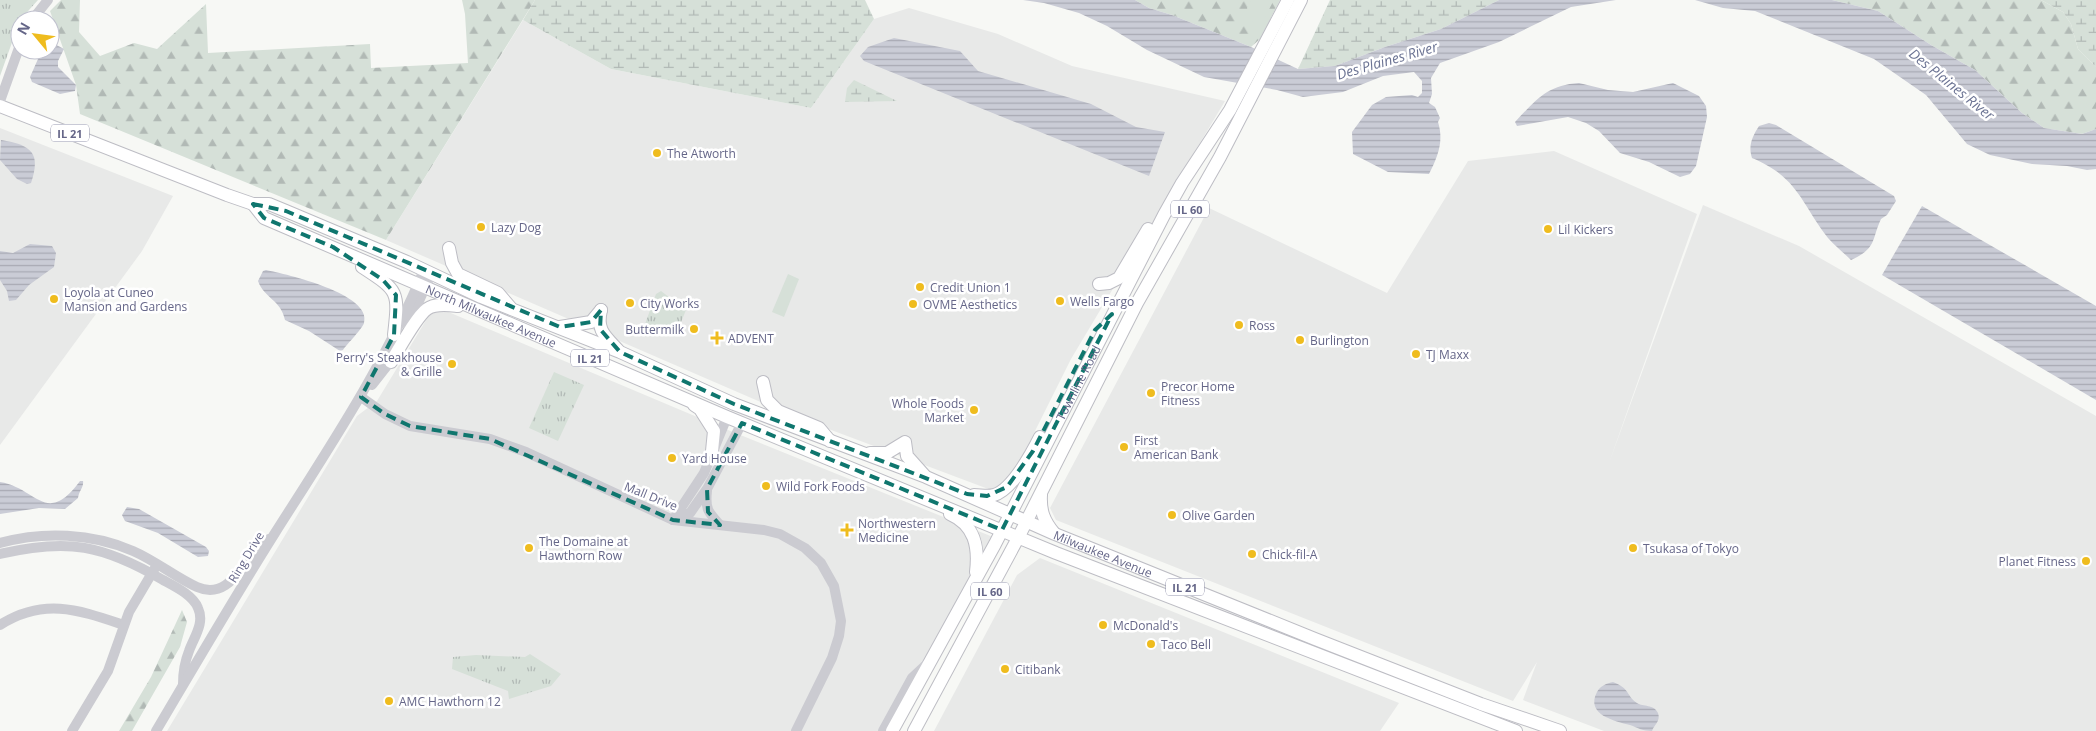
<svg xmlns="http://www.w3.org/2000/svg" width="2096" height="731" font-family="'Open Sans',sans-serif">
<style>
.built{fill:#e8e9e8}
.grass{fill:url(#grass-tufts)}
.forest{fill:url(#forest-firs)}
.wetland{fill:url(#wetland-marsh)}
.park{fill:#d6e0d8}
.water{fill:url(#water-rules)}
.lines{fill:none;stroke-linecap:round;stroke-linejoin:round}
.major-casing{stroke:#bdbdc4;stroke-width:14}
.minor{stroke:#cbcbd1;stroke-width:10}
.major{stroke:#fff;stroke-width:12}
.marked{fill:none;stroke:#0f766e;stroke-width:4;stroke-dasharray:10 6;stroke-linejoin:round}
.poi-dot{fill:#efbc1e;stroke:#fff;stroke-width:2}
.labels{text-anchor:middle;dominant-baseline:central;stroke-width:5;stroke-linejoin:round;paint-order:stroke}
.shield{fill:#fff;stroke:#9394ac;stroke-width:1}
.shield-label{font-size:11px;font-weight:bold;fill:#656688}
.poi-label{font-size:12px;fill:#656688;stroke:#fff;text-anchor:start}
.street-label{font-size:12px;fill:#656688;stroke:#fff}
.water-label{font-size:14px;font-style:italic;fill:#6b7393;stroke:#fff}
</style>
<defs>
<pattern id="grass-tufts" width="24" height="20" patternUnits="userSpaceOnUse" patternTransform="scale(1.25)"><rect width="24" height="20" fill="#d6e0d8"/><path d="M3 7l-1-3M5 7V3M7 7l1-3M15 17l-1-3M17 17v-4M19 17l1-3" fill="none" stroke="#b1b9b5"/></pattern>
<pattern id="forest-firs" width="22" height="20" patternUnits="userSpaceOnUse" patternTransform="scale(1.25)"><rect width="22" height="20" fill="#d6e0d8"/><path d="M5 1l3.5 6h-7zM16 11l3.5 6h-7z" fill="#b1b9b5"/></pattern>
<pattern id="wetland-marsh" width="20" height="14" patternUnits="userSpaceOnUse" patternTransform="scale(1.25)"><rect width="20" height="14" fill="#d6e0d8"/><path d="M1 5h8M5 5V1M11 12h8M15 12V8" fill="none" stroke="#b1b9b5"/></pattern>
<pattern id="water-rules" width="6" height="5" patternUnits="userSpaceOnUse" patternTransform="scale(1.25)"><rect width="6" height="5" fill="#caccd6"/><path d="M0 2.5h6" fill="none" stroke="#a8a9b3"/></pattern>
</defs>
<rect width="100%" height="100%" fill="#f7f8f5"/>
<g class="built">
<polygon points="909,8 998,34 1072,66 1225,101 1071,359 1008,485 991,490 786,413 386,240 523,20 611,69 811,108 874,19"/>
<polygon points="0,128 173,196 142,251 0,445"/>
<polygon points="1554,151 1697,214 1609,463 1703,205 1799,246 2096,416 2096,731 1604,731 1523,700 1537,662 1513,701 1056,520 1050,508 1209,208 1387,293 1468,161"/>
<polygon points="446,311 728,430 993,537 887,731 167,731 357,416 377,401 428,317 434,312"/>
<polygon points="1040,558 1399,703 1380,731 934,731 1017,575"/>
</g>
<g class="grass">
<polygon points="0,0 38,0 20,20 0,76"/>
<polygon points="661,291 686,310 675,337 645,324 656,294"/>
<polygon points="554,372 584,385 558,441 529,428"/>
<polygon points="530,654 561,674 551,686 509,699 508,691 452,669 453,657 476,655 525,657"/>
</g>
<g class="forest">
<polygon points="61,0 80,0 79,32 100,56 134,43 157,49 206,4 208,53 370,44 371,68 468,63 465,14 462,0 535,0 386,240 80,114 76,85 50,11"/>
<polygon points="1135,0 1280,0 1260,39 1251,47 1172,15 1149,8"/>
<polygon points="1832,0 2041,0 2063,12 2071,24 2078,49 2096,67 2096,129 2082,134 2044,128 2022,113 1975,70 1931,45 1878,11"/>
<polygon points="182,610 187,622 180,647 132,731 119,731 151,677"/>
</g>
<g class="wetland">
<polygon points="535,0 865,0 874,19 811,108 611,69 523,20"/>
<polygon points="1330,0 1499,0 1441,29 1385,47 1335,66 1298,69"/>
<polygon points="2041,0 2096,0 2096,67 2078,49 2071,24 2063,12"/>
<polygon points="854,80 897,101 845,102 847,88"/>
</g>
<g class="park">
<polygon points="1252,0 1274,0 1257,32 1247,8"/>
<polygon points="788,274 799,279 784,317 772,312"/>
</g>
<g class="water">
<path d="M1023,0H1135L1149,8L1172,15L1251,47L1298,69L1335,66L1385,47L1441,29L1499,0H1616L1571,7L1499,42L1440,63L1431,78L1432,94L1429,103L1435,107L1440,118L1438,122C1444,141 1438,156 1429,174L1388,172L1353,154L1352,132L1372,105L1386,97L1412,95L1418,97L1422,93V81L1414,72L1383,76L1343,92L1303,97L1277,90L1204,77L1147,50L1107,26L1079,13L1044,3Z"/>
<polygon points="1695,0 1832,0 1878,11 1931,45 1975,70 2022,113 2044,128 2082,134 2096,129 2096,169 2087,170 2067,166 2032,164 1990,155 1967,144 1926,95 1874,59 1755,11 1723,8"/>
<polygon points="894,38 960,51 978,71 1091,104 1136,127 1165,132 1149,176 864,61 860,56 868,47"/>
<polygon points="51,42 64,49 58,61 58,67 76,85 75,91 60,94 32,82 30,77 42,50 50,50"/>
<path d="M1579,83L1608,90L1633,92L1673,83L1699,96L1706,106L1707,117L1696,166L1690,174L1680,177L1649,162L1620,153L1599,131L1586,123L1568,117L1517,126L1515,122C1536,100 1547,85 1579,83Z"/>
<path d="M1769,123L1776,125L1894,196L1896,201L1887,215L1881,219C1871,241 1877,248 1851,260C1844,253 1835,246 1828,238C1801,203 1798,177 1752,158C1748,146 1752,137 1759,126Z"/>
<path d="M1,140C32,145 41,153 31,183L27,184L17,179L0,160Z"/>
<polygon points="1922,206 2096,306 2096,400 1882,275"/>
<polygon points="30,244 52,246 56,253 54,267 29,285 16,300 9,301 7,291 0,280 0,251 13,253"/>
<path d="M266,270C286,274 373,294 364,323C363,328 347,344 343,350L340,351L309,331L285,320C281,300 264,298 258,281L263,271Z"/>
<path d="M80,481H83C84,487 79,491 78,498L65,509L39,508L0,514V482C37,488 46,527 80,481Z"/>
<polygon points="127,507 139,509 206,547 209,551 208,556 198,557 158,533 125,521 122,515"/>
<path d="M1613,682C1630,688 1627,697 1637,703C1643,707 1654,704 1658,713C1661,721 1654,725 1652,731C1643,731 1638,728 1630,725C1615,721 1585,715 1597,692C1600,686 1607,683 1613,682Z"/>
</g>
<g class="lines">
<g class="major-casing">
<g id="major">
<path id="s1" d="M0,106L227,195L253,204H269L286,211L407,262L481,297L620,352L734,404L926,477L1055,534L1315,639L1481,704L1560,731"/>
<path id="s2" d="M253,204L264,218L727,417L1056,553L1516,731"/>
<polyline points="449,248 452,263 458,274 498,293 510,307"/>
<path d="M362,267C399,291 399,291 394,335"/>
<polyline points="1099,284 1109,283 1119,278 1148,229"/>
<path d="M601,310C596,330 605,336 618,350"/>
<polyline points="560,327 591,322 601,310"/>
<path d="M391,362C399,349 416,317 427,309C435,303 448,305 458,306"/>
<polyline points="763,382 767,400 778,411 819,428 830,441"/>
<polyline points="694,405 700,409 714,431 712,451"/>
<polyline points="870,453 887,453 905,442 907,456 924,475"/>
<path d="M974,495C980,495 988,497 994,495C1012,490 1032,453 1040,437"/>
<path d="M1041,495C1040,511 1044,521 1054,533"/>
<path d="M950,514C975,525 979,547 976,572"/>
<path id="s3" d="M892,731L995,544L1164,215L1182,183L1230,110L1288,0"/>
<polyline points="914,731 1018,538 1137,303 1220,157 1301,0"/>
</g>
</g>
<g class="minor">
<polyline points="32,20 48,0"/>
<polyline points="0,101 20,45"/>
<polyline points="408,326 431,274"/>
<polyline points="372,385 394,357"/>
<polyline points="361,397 385,414 410,426 490,439 526,452 673,520 764,530 780,534 805,548 821,563 834,586 841,621 839,636 832,658 796,731"/>
<path d="M707,491C705,509 708,512 720,525"/>
<polyline points="674,519 690,513 707,489 742,423"/>
<polyline points="673,520 704,473 727,417"/>
<path d="M0,543C43,531 92,533 133,551C156,561 175,577 197,587C231,602 244,557 269,539"/>
<path d="M0,554C68,538 103,545 163,580C174,586 193,595 198,608C205,623 194,637 189,651C185,661 183,673 183,684"/>
<path d="M0,625C44,597 79,610 124,625"/>
<polyline points="72,731 108,671 129,612 155,568"/>
<path d="M156,731C195,665 234,598 275,533C329,448 385,364 424,270"/>
<polyline points="883,731 912,678 926,665"/>
</g>
<use href="#major" class="major"/>
</g>
<path class="marked" d="M253,204L286,211L560,327L591,322L601,310L600,329L620,352L734,404L967,494L987,496L1007,487L1033,451L1095,330L1112,314L1002,530L742,423L707,489L708,512L720,525L673,520L490,439L410,426L385,414L361,397L394,335L396,295L383,280L333,247L264,218Z"/>
<g class="poi-dot">
<circle cx="657" cy="153" r="5"/>
<circle cx="481" cy="227" r="5"/>
<circle cx="1548" cy="229" r="5"/>
<circle cx="920" cy="287" r="5"/>
<circle cx="54" cy="299" r="5"/>
<circle cx="1060" cy="301" r="5"/>
<circle cx="630" cy="303" r="5"/>
<circle cx="913" cy="304" r="5"/>
<circle cx="1239" cy="325" r="5"/>
<circle cx="694" cy="329" r="5"/>
<path d="M714.5 330.5h5v5h5v5h-5v5h-5v-5h-5v-5h5z"/>
<circle cx="1300" cy="340" r="5"/>
<circle cx="1416" cy="354" r="5"/>
<circle cx="452" cy="364" r="5"/>
<circle cx="1151" cy="393" r="5"/>
<circle cx="974" cy="410" r="5"/>
<circle cx="1124" cy="447" r="5"/>
<circle cx="672" cy="458" r="5"/>
<circle cx="766" cy="486" r="5"/>
<circle cx="1172" cy="515" r="5"/>
<path d="M844.5 522.5h5v5h5v5h-5v5h-5v-5h-5v-5h5z"/>
<circle cx="529" cy="548" r="5"/>
<circle cx="1633" cy="548" r="5"/>
<circle cx="1252" cy="554" r="5"/>
<circle cx="2086" cy="561" r="5"/>
<circle cx="1103" cy="625" r="5"/>
<circle cx="1151" cy="644" r="5"/>
<circle cx="1005" cy="669" r="5"/>
<circle cx="389" cy="701" r="5"/>
</g>
<g class="labels">
<g class="shield">
<rect x="51" y="124.5" width="38" height="17" rx="4"/>
<rect x="1171" y="200.5" width="38" height="17" rx="4"/>
<rect x="571" y="349.5" width="38" height="17" rx="4"/>
<rect x="1166" y="578.5" width="38" height="17" rx="4"/>
<rect x="971" y="582.5" width="38" height="17" rx="4"/>
</g>
<g class="shield-label">
<text x="70" y="133">IL 21</text>
<text x="1190" y="209">IL 60</text>
<text x="590" y="358">IL 21</text>
<text x="1185" y="587">IL 21</text>
<text x="990" y="591">IL 60</text>
</g>
<g class="poi-label">
<text x="667" y="153">The Atworth</text>
<text x="491" y="227">Lazy Dog</text>
<text x="1558" y="229">Lil Kickers</text>
<text x="930" y="287">Credit Union 1</text>
<text x="64" y="292">Loyola at Cuneo<tspan x="64" dy="14">Mansion and Gardens</tspan></text>
<text x="1070" y="301">Wells Fargo</text>
<text x="640" y="303">City Works</text>
<text x="923" y="304">OVME Aesthetics</text>
<text x="1249" y="325">Ross</text>
<text x="684" y="329" text-anchor="end">Buttermilk</text>
<text x="728" y="338">ADVENT</text>
<text x="1310" y="340">Burlington</text>
<text x="1426" y="354">TJ Maxx</text>
<text x="442" y="357" text-anchor="end">Perry's Steakhouse<tspan x="442" dy="14">&amp; Grille</tspan></text>
<text x="1161" y="386">Precor Home<tspan x="1161" dy="14">Fitness</tspan></text>
<text x="964" y="403" text-anchor="end">Whole Foods<tspan x="964" dy="14">Market</tspan></text>
<text x="1134" y="440">First<tspan x="1134" dy="14">American Bank</tspan></text>
<text x="682" y="458">Yard House</text>
<text x="776" y="486">Wild Fork Foods</text>
<text x="1182" y="515">Olive Garden</text>
<text x="858" y="523">Northwestern<tspan x="858" dy="14">Medicine</tspan></text>
<text x="539" y="541">The Domaine at<tspan x="539" dy="14">Hawthorn Row</tspan></text>
<text x="1643" y="548">Tsukasa of Tokyo</text>
<text x="1262" y="554">Chick-fil-A</text>
<text x="2076" y="561" text-anchor="end">Planet Fitness</text>
<text x="1113" y="625">McDonald's</text>
<text x="1161" y="644">Taco Bell</text>
<text x="1015" y="669">Citibank</text>
<text x="399" y="701">AMC Hawthorn 12</text>
</g>
<g class="street-label">
<text stroke="none"><textPath href="#s2" startOffset="265">North Milwaukee Avenue</textPath></text>
<text stroke="none"><textPath href="#s3" startOffset="395">Townline Road</textPath></text>
<text transform="translate(651 496) rotate(22)">Mall Drive</text>
<text stroke="none"><textPath href="#s1" startOffset="1192">Milwaukee Avenue</textPath></text>
<text transform="translate(246 557) rotate(-59)">Ring Drive</text>
</g>
<g class="water-label">
<text transform="translate(1387 60) rotate(-16)">Des Plaines River</text>
<text transform="translate(1952 84) rotate(39)">Des Plaines River</text>
</g>
</g>
<g transform="translate(35 35) rotate(299)"><circle r="24" fill="#ffffff" stroke="#c1c2cf"/>
<path d="M0-4L9 19L0 12L-9 19Z" fill="#efbc1e"/>
<text y="-8" font-size="14" font-weight="bold" text-anchor="middle" fill="#656688">N</text>
</g>
</svg>
